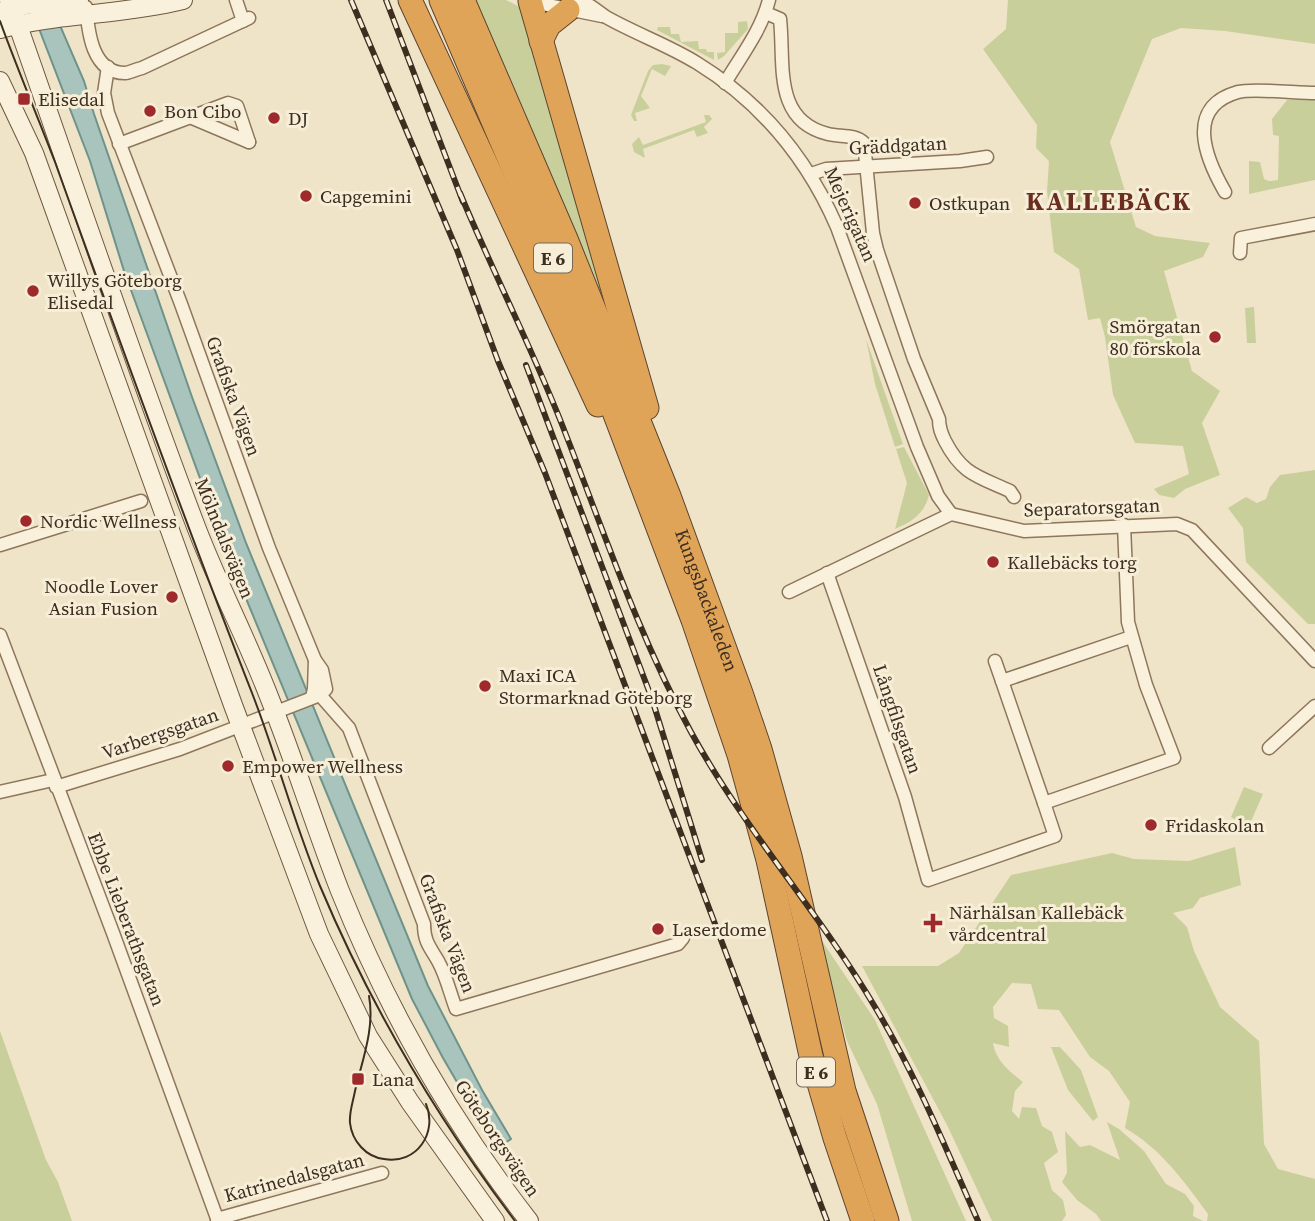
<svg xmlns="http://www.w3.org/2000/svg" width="1315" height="1221" font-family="'Source Serif 4',serif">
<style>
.green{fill:#c9cf9b}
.water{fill:#a9c4bc;stroke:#6f938a;stroke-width:2}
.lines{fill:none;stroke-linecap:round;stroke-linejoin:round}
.street-casing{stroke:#8d765c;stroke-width:15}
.secondary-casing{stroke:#6f573f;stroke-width:20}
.highway-casing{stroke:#5b4430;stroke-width:25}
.street{stroke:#faf1dc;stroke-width:12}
.secondary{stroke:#faf1dc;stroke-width:18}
.highway{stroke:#e0a458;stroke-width:23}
.tram{stroke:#3d2e20;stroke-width:2}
.rail-casing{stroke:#3d2e20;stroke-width:6}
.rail{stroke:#f7eed8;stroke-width:3.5;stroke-dasharray:10;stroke-linecap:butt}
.poi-dot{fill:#9e2a2b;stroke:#f7eed8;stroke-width:2.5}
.labels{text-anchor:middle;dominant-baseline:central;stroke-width:6;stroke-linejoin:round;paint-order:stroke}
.shield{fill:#f7eed8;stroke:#756857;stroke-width:2}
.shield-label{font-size:18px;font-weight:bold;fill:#3d2e20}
.poi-label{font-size:19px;fill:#3d2e20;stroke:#f7eed8;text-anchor:start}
.street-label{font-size:19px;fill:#3d2e20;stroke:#f7eed8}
.district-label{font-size:26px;font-weight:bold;letter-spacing:2px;fill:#6b2e1e;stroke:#f7eed8}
</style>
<rect width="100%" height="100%" fill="#f0e4c8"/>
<g class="green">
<polygon points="475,0 506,0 524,9 621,349"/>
<polygon points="1008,0 1315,0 1315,44 1225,31 1181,28 1152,39 1110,142 1136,227 1155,236 1210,243 1203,257 1164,271 1192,371 1220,391 1202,423 1220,475 1185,489 1174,498 1159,495 1154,489 1189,474 1183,446 1135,443 1113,395 1105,337 1100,318 1088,320 1079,269 1054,252 1047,191 1049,161 1036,148 1037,125 983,49 1006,29"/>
<polygon points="747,21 748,29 724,56 718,60 717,53 725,52 725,33 738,33 738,22"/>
<polygon points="658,27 670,27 671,34 679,34 681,42 698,41 699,49 706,49 707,52 714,52 714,60 657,30"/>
<polygon points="662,64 671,66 665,76 652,69 641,96 650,108 635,113 637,121 634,121 631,115 648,71 653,65"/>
<polygon points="1287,100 1315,100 1315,180 1249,194 1249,161 1260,162 1264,179 1269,181 1278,180 1279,136 1273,135 1272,119"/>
<polygon points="704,115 709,115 712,119 704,127 708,133 697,137 694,130 643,149 645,158 634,152 632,144 639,137 643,145 706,122"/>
<polygon points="1254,307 1256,343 1247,343 1245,308"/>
<polygon points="866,339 903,444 895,447 875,384"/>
<path d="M904,447L929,495C924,514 913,521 895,529L907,483L896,449Z"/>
<polygon points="1315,470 1315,624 1308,624 1246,562 1243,528 1228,508 1246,497 1257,503 1266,499 1270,487 1280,475"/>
<polygon points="1244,787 1263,794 1248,828 1231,817"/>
<path d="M1235,847L1241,885L1200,898L1193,908L1173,913L1187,927L1194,951L1220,1007L1259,1041L1264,1144L1278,1169L1315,1179V1221H1207L1208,1214C1185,1182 1160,1148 1125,1128L1130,1102L1109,1071L1090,1057L1059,1010L1038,1009L1031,984L1012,983L993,1007L994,1018L1008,1026L1009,1047L993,1043C996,1061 1009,1071 1023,1082L1015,1091L1012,1111L1019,1119L1022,1107L1036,1108L1042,1126L1052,1132L1058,1152L1044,1163L1052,1190L1063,1200L1066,1215L1062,1221H992L947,1125L862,966H938L959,953L1011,875L1112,853L1134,859L1189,861Z"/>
<polygon points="818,935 875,1020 966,1221 912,1221 877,1104 847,1041"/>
<polygon points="0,1031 46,1160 58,1182 72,1221 0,1221"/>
<polygon points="1051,1047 1060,1047 1081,1070 1098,1117 1093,1121 1068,1090"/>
<polygon points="1107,1122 1119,1129 1144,1151 1166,1184 1185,1194 1194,1206 1193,1216 1203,1221 1101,1221 1096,1214 1077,1200 1062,1182 1067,1173 1065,1131 1080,1147 1090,1145 1120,1160"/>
</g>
<polygon class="water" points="28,0 49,0 84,81 94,114 192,397 246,543 428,986 482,1090 511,1139 496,1149 443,1058 412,999 230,560 124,271 90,161"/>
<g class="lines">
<g class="street-casing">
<g id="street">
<polyline points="236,0 243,21"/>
<path d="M579,0C590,4 597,11 606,17C636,34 668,45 697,63C762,103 807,158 837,227L917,447L938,496L951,514"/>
<polyline points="528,1 602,16"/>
<path d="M86,7C88,31 92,74 126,73C131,72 137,69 142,68L249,18"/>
<path d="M766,13L780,19C785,63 772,120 828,134C840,137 855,134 864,143L873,233L877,250L914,359L939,419C939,428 941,433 945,441C962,474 977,476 1010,491L1014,497"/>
<path d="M725,83C741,56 761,31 769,0"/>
<polyline points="190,117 249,142"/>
<polyline points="119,144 228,103 237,106 249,142"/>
<polyline points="811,174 826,169 960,161 987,157"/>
<path d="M1225,192C1206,159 1184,107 1238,92C1252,88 1297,93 1315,93"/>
<polyline points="1240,253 1241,238 1315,224"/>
<polyline points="0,545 141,501"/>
<polyline points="827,573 905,797 928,880 1055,836 1044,803"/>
<polyline points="789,592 951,514 1024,531 1177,524 1192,530 1315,661"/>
<polyline points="0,635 113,933 218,1221"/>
<polyline points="995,661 1002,681 1131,637"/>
<polyline points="1002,681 1044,803 1174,758 1146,685 1128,622 1124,525"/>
<path d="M320,695L349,728L424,924C424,942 430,947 438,961C446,975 450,993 456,1009L678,944L683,938"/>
<polyline points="312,697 314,689 315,660"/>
<polyline points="1269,748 1315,706"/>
<polyline points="56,787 180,749 320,695 326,689 322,670 315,660 269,548 181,304 108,113 104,93 108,67"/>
<polyline points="0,792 53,780"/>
<polyline points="217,1219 382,1173"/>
</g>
</g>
<g class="secondary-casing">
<g id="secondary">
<path d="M9,0C71,175 129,351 195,524C216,580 244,633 266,689C293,756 314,824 340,891C387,1008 451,1121 529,1221"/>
<polyline points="0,12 25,5 79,0"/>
<path d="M0,29C60,13 123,15 183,0"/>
<polyline points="0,81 34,153 233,705 319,934 368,1036 410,1102 495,1221"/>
</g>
</g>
<g class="highway-casing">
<g id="highway">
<polyline points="410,0 598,405"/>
<polyline points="441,0 586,338 693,620 739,755 768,860 811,1056 835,1138 863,1221"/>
<path id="s1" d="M463,0L566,239L669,496L741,693L760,749L790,856L844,1091L887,1221"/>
<polyline points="530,1 647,408"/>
<polyline points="541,41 549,25 568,10"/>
</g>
</g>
<use href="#street" class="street"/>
<use href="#secondary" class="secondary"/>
<use href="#highway" class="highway"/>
<g class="tram">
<path d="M0,21C17,68 37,115 55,162C119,340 183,517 252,693C277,757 294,823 320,886C370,1005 437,1118 515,1221"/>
<path d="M369,996C375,1028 362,1061 355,1091C353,1102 349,1112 350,1123C352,1141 366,1157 384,1159C417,1165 438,1132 426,1104"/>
</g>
<g class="rail-casing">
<g id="rail">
<polyline points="351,0 457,250 498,361 545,473 827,1221"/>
<polyline points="386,0 463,202"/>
<path d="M460,193C492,270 530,344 561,422C602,526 637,633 691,732C744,829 819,912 875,1007C916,1075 946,1149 978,1221"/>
<polyline points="526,365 652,699 702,860"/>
</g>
</g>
<use href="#rail" class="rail"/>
</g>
<g class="poi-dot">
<rect x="17" y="92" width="14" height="14" rx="3.5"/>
<circle cx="150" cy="111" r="7"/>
<circle cx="274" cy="118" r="7"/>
<circle cx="306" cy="196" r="7"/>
<circle cx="915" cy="203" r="7"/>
<circle cx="33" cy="291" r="7"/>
<circle cx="1215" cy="337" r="7"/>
<circle cx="26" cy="521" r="7"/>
<circle cx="993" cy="562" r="7"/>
<circle cx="172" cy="597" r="7"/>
<circle cx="485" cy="686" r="7"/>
<circle cx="228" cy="766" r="7"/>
<circle cx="1151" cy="825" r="7"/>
<path d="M929.5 912.5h7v7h7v7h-7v7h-7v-7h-7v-7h7z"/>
<circle cx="658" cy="929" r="7"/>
<rect x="351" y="1072" width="14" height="14" rx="3.5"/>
</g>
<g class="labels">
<g class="shield">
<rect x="534" y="243.5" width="38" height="29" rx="5"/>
<rect x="797" y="1057.5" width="38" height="29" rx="5"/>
</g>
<g class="shield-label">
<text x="553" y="258">E 6</text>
<text x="816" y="1072">E 6</text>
</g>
<g class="poi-label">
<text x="38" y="99">Elisedal</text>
<text x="164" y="111">Bon Cibo</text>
<text x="288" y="118">DJ</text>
<text x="320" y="196">Capgemini</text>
<text x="929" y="203">Ostkupan</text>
<text x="47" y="280">Willys Göteborg<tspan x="47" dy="22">Elisedal</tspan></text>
<text x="1201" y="326" text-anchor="end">Smörgatan<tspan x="1201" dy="22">80 förskola</tspan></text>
<text x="40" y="521">Nordic Wellness</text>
<text x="1007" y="562">Kallebäcks torg</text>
<text x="158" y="586" text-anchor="end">Noodle Lover<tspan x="158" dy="22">Asian Fusion</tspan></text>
<text x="499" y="675">Maxi ICA<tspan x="499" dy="22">Stormarknad Göteborg</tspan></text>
<text x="242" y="766">Empower Wellness</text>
<text x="1165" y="825">Fridaskolan</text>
<text x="949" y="912">Närhälsan Kallebäck<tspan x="949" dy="22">vårdcentral</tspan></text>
<text x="672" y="929">Laserdome</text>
<text x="372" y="1079">Lana</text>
</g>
<g class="street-label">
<text transform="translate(898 145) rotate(-3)">Gräddgatan</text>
<text transform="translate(851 214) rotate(66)">Mejerigatan</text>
<text transform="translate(234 396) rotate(70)">Grafiska Vägen</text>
<text transform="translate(1092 507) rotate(-2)">Separatorsgatan</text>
<text transform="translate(225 538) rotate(68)">Mölndalsvägen</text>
<text stroke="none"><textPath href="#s1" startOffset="648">Kungsbackaleden</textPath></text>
<text transform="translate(898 719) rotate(71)">Långfilsgatan</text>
<text transform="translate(160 733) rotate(-19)">Varbergsgatan</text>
<text transform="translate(127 919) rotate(69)">Ebbe Lieberathsgatan</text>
<text transform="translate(448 933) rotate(69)">Grafiska Vägen</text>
<text transform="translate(498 1138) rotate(56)">Göteborgsvägen</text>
<text transform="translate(294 1177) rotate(-15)">Katrinedalsgatan</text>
</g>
<g class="district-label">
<text x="1109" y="201">KALLEBÄCK</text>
</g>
</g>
</svg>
